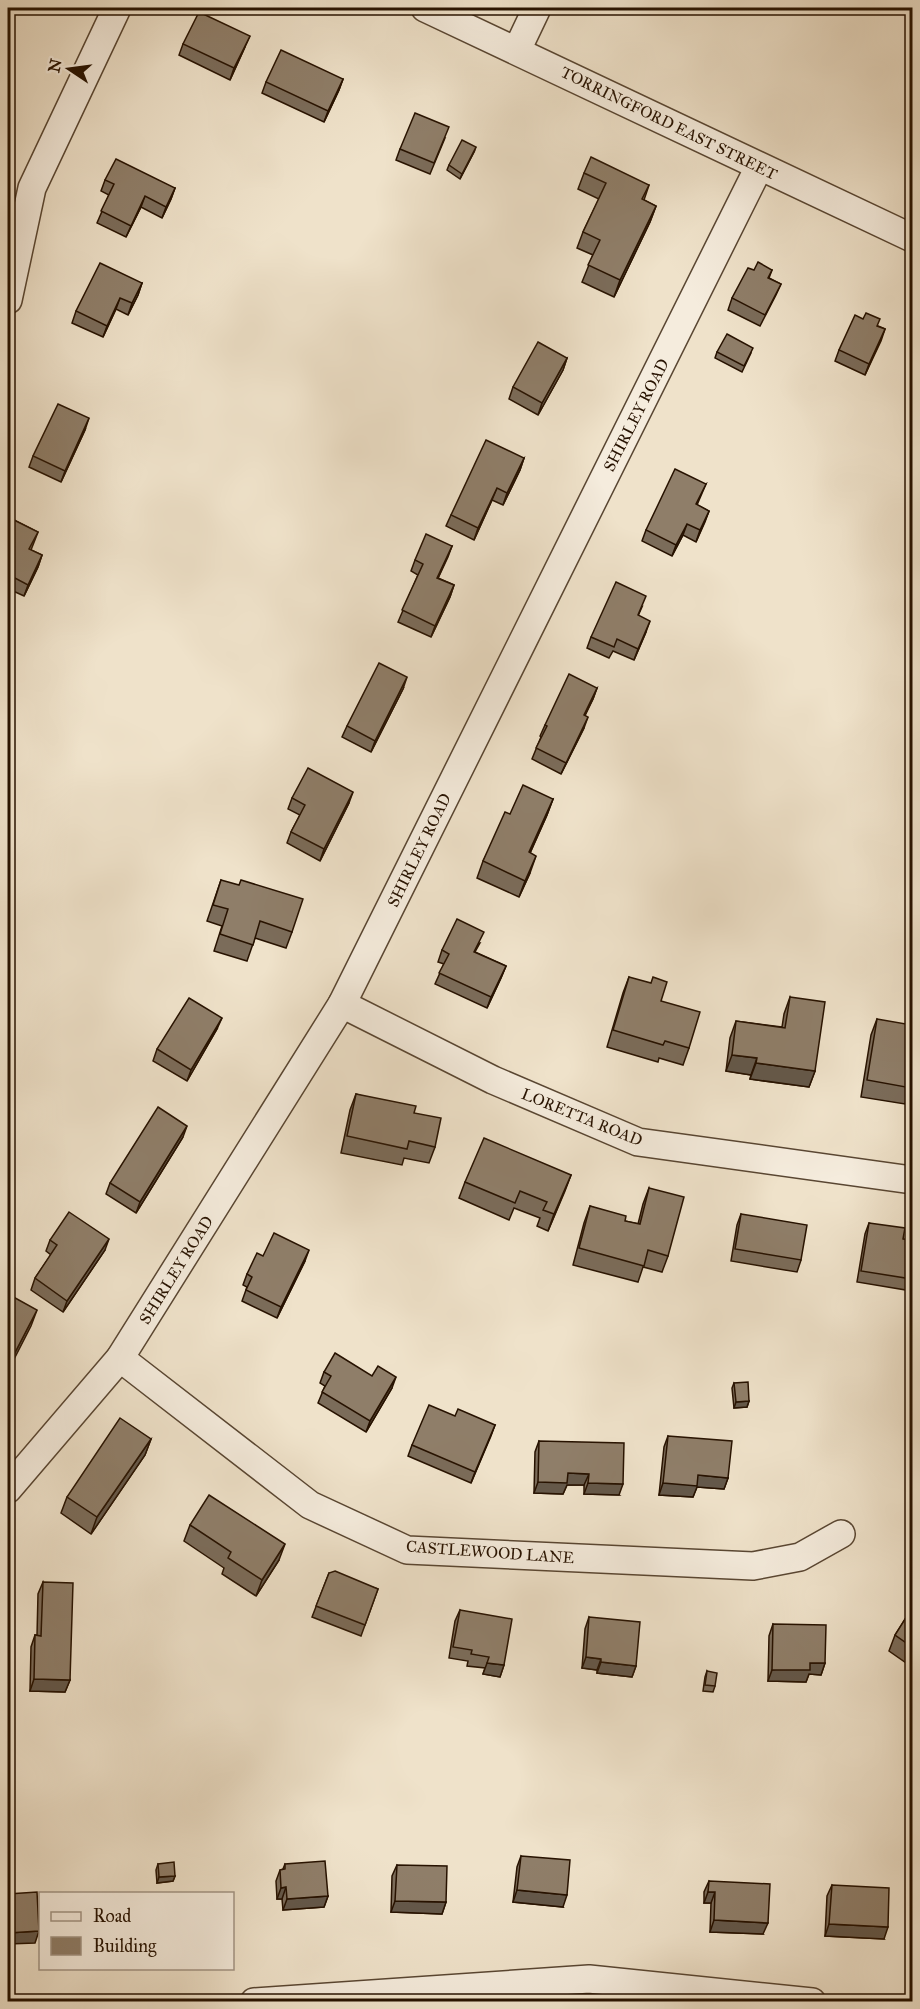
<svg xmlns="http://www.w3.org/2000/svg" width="920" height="2009" font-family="'IM FELL Great Primer',serif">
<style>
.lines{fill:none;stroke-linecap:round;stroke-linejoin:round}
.minor-casing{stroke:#594632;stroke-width:30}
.minor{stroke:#f5ecdd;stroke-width:27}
.wall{fill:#7b6c5a;stroke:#271200;stroke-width:1.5}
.shaded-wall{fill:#64584a;stroke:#271200;stroke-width:1.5}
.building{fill:#8f7e69;stroke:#271200;stroke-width:1.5}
.labels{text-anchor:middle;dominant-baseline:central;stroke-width:6;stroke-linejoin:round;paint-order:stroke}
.street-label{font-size:16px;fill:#271200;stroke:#f5ecdd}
</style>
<rect width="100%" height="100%" fill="#efe2ca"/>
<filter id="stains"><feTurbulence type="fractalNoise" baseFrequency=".00333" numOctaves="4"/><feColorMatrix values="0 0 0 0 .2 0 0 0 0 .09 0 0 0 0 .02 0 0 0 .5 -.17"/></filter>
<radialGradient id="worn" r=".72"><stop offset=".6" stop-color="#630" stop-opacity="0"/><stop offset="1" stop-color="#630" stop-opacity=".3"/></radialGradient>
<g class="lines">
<g class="minor-casing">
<g id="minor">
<polyline points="425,8 912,238"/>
<polyline points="517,50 537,8"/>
<polyline points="8,300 32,188 117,8"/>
<polyline points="342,1004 493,1080 638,1142 912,1180"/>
<polyline points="120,1358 310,1505 407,1550 753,1566 800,1557 841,1534"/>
<polyline points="8,1489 120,1358 342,1004 759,167"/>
<polyline points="254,2002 589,1979 812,2002"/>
</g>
</g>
<use href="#minor" class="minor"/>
</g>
<g class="wall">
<polygon points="183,44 245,47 230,80 179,55"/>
<polygon points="343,79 339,90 324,122 262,93 266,82"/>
<polygon points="445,138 430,174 396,160 400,149"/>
<polygon points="474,152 460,179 447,170 449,165"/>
<polygon points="584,173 649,185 644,200 656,206 650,222 614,297 582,282 593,255 577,248 583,232 599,199 578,189"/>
<polygon points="105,180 175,188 171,199 162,218 141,207 126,237 97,223 109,195 101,191"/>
<polygon points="754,270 772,270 769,278 781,284 776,295 760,326 728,310 732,298"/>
<polygon points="142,283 138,295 128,315 116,309 103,337 72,323 76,311"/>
<polygon points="878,326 885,329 865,375 835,361 839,350"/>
<polygon points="717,352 751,353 742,372 715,358"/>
<polygon points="567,358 563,370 538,415 509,399 513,387"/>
<polygon points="85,430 61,482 29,467 33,456"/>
<polygon points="524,458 520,470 503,505 492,500 474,540 446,526 451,515"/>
<polygon points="706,484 697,505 709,511 696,542 683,535 672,556 642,541 646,530"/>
<polygon points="8,517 38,532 31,550 42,555 38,567 24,596 11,590 8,595"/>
<polygon points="452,546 438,578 454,585 450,597 431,637 398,622 418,575 411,571 415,560"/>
<polygon points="642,607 638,616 646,632 634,660 613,651 609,658 587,648 591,637"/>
<polygon points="597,688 593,699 585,715 584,728 561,774 532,759 541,737 540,736 545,725"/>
<polygon points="403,689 371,752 342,737 347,726"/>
<polygon points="292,798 349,803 320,861 287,843 291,832 300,815 288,809"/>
<polygon points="553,799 547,815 530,853 530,873 519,897 477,878 483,861 510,814"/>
<polygon points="221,880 292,932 286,948 255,938 247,961 214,951 222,926 207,921"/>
<polygon points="480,943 475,952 506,966 501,978 487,1008 435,984 444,964 438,962 442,950"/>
<polygon points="629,977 661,1001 689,1048 683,1065 659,1058 658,1062 607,1047 623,993"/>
<polygon points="790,997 815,1071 809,1087 750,1079 751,1075 726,1071 730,1038 736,1021 782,1027 784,1014"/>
<polygon points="877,1019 910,1043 912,1043 912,1093 909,1093 905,1104 861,1097 871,1035"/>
<polygon points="217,1029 187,1081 153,1061 157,1049"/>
<polygon points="356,1094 414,1113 435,1147 429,1163 404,1158 402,1165 341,1153 350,1110"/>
<polygon points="183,1137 136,1213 106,1194 110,1183"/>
<polygon points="571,1175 548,1231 537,1226 540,1218 514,1208 509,1220 459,1198 465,1182"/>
<polygon points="649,1188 668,1256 662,1272 643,1267 638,1282 573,1265 584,1223 590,1206 625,1221 638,1224 643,1204"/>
<polygon points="741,1214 801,1260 797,1272 731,1261 737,1225"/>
<polygon points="869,1223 903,1239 912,1241 912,1291 857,1282 865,1234"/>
<polygon points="50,1240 105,1250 63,1312 31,1290 35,1278 51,1255 46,1251"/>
<polygon points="263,1256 305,1261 277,1318 242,1301 247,1287 243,1285 247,1274"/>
<polygon points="324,1372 392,1388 366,1432 318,1403 325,1386 320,1383"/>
<polygon points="734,1383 749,1401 747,1407 734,1408 732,1388"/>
<polygon points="495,1425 471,1483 408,1456 412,1445"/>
<polygon points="668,1436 728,1478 724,1489 697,1487 693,1497 659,1495 664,1447"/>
<polygon points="151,1439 145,1455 91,1534 61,1513 67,1497"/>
<polygon points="539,1441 619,1495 584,1494 584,1485 567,1485 563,1494 534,1493 535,1452"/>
<polygon points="190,1525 279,1560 256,1596 222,1574 224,1568 184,1541"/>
<polygon points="329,1573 378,1589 361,1636 312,1617"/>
<polygon points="43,1582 70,1680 65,1692 30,1691 31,1647 35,1635 37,1635 38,1594"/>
<polygon points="912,1608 912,1667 889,1651 895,1635"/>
<polygon points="460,1610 504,1665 500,1677 483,1674 485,1668 467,1666 468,1661 449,1658 455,1621"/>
<polygon points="589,1617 636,1666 632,1677 597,1673 597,1670 582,1668 585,1629"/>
<polygon points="773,1624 825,1663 821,1675 809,1674 806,1682 768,1681 769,1636"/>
<polygon points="707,1671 715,1686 713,1692 703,1691 705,1677"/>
<polygon points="521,1856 563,1907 513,1902 517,1867"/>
<polygon points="158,1864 175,1876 173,1881 157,1883 156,1870"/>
<polygon points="285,1864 328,1896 324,1907 283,1910 282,1899 277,1899 276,1881 280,1870 283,1869"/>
<polygon points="397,1865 446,1902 442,1914 391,1912 392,1876"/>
<polygon points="709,1881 763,1934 710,1932 711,1903 704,1903 704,1892"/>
<polygon points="832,1885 884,1939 825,1936 827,1896"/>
</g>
<g class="shaded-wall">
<polygon points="250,36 230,80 234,68"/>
<polygon points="343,79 339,90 324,122 328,111"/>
<polygon points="476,147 474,152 460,179 462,174"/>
<polygon points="175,188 171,199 162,218 166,207"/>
<polygon points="145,196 141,207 126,237 131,226"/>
<polygon points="656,206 650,222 614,297 620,280"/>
<polygon points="142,283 138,295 128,315 132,303"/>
<polygon points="120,298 116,309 103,337 107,326"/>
<polygon points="885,329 881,341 865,375 869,364"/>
<polygon points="567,358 563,370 538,415 542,403"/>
<polygon points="89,418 85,430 61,482 65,471"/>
<polygon points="524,458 520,470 503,505 507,493"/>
<polygon points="497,488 492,500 474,540 478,528"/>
<polygon points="709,511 705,522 696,542 700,530"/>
<polygon points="687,524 683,535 672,556 676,545"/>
<polygon points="452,546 448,557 433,589 437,578"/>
<polygon points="42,555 38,567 24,596 28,585"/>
<polygon points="454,585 450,597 431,637 435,626"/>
<polygon points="650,621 646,632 634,660 638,649"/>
<polygon points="407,677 403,689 371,752 375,741"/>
<polygon points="597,688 593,699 580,726 584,715"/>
<polygon points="588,717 584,728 561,774 566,763"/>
<polygon points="353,792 349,803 320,861 324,849"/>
<polygon points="553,799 547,815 523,869 529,852"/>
<polygon points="536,856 530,873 519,897 525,881"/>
<polygon points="506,966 501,978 487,1008 491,997"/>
<polygon points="222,1018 217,1029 187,1081 191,1070"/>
<polygon points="732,1055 757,1058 751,1075 726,1071"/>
<polygon points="756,1063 815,1071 809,1087 750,1079"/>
<polygon points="187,1126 183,1137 136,1213 140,1202"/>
<polygon points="571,1175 565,1191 548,1231 554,1214"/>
<polygon points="109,1239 105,1250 63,1312 67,1301"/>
<polygon points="309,1250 305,1261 277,1318 281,1307"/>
<polygon points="37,1310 31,1326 8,1371 8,1366"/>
<polygon points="396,1377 392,1388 366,1432 370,1421"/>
<polygon points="749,1401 747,1407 734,1408 736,1402"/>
<polygon points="495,1425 491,1436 471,1483 475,1472"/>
<polygon points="151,1439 145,1455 91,1534 97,1517"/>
<polygon points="568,1473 589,1474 584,1485 567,1485 563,1494 534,1493 538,1482"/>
<polygon points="698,1475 728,1478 724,1489 697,1487 693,1497 659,1495 663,1483"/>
<polygon points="588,1483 623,1484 619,1495 584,1494"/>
<polygon points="285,1544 279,1560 256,1596 262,1580"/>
<polygon points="586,1657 601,1659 597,1670 582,1668"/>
<polygon points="601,1662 636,1666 632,1677 597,1673"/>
<polygon points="487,1663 504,1665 500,1677 483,1674"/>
<polygon points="810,1663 825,1663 821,1675 809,1674 806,1682 768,1681 772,1670"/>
<polygon points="34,1679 70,1680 65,1692 30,1691"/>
<polygon points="175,1876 173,1881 157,1883 159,1877"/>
<polygon points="286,1887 282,1899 277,1899 281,1888"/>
<polygon points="517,1890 567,1895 563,1907 513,1902"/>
<polygon points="708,1892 715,1892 711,1903 704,1903"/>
<polygon points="328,1896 324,1907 283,1910 287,1899"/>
<polygon points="395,1901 446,1902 442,1914 391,1912"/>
<polygon points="714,1920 768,1923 763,1934 710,1932"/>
<polygon points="829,1924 888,1927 884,1939 825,1936"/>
<polygon points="39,1931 35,1943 8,1944 8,1933"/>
</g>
<g class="building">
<polygon points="199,12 250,36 234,68 183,44"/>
<polygon points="281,50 343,79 328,111 266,82"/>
<polygon points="415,113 449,127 434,163 400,149"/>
<polygon points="462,140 476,147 462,174 449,165"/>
<polygon points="591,157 649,185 642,199 656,206 620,280 588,265 600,240 583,232 606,183 584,173"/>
<polygon points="116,159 175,188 166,207 145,196 131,226 101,211 114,184 105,180"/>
<polygon points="758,262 772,270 768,278 781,284 765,315 732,298 748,268 754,270"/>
<polygon points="100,263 142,283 132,303 120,298 107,326 76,311"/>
<polygon points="866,313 880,319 877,326 885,329 869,364 839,350 855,315 863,319"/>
<polygon points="727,334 753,348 744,366 717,352"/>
<polygon points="538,342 567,358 542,403 513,387"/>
<polygon points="58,404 89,418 65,471 33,456"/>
<polygon points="486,440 524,458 507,493 497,488 478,528 451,515"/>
<polygon points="675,469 706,484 696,504 709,511 700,530 687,524 676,545 646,530"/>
<polygon points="8,517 38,532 29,549 42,555 28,585 15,578 12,584 8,582"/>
<polygon points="426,534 452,546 437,578 454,585 435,626 402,610 423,564 415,560"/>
<polygon points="616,582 646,596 638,615 650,621 638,649 617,639 614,647 591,637"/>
<polygon points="8,629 12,632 8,641"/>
<polygon points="379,663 407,677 375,741 347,726"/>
<polygon points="569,674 597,688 584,715 588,717 566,763 536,748 547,726 545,725"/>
<polygon points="308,768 353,792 324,849 291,832 305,805 292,798"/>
<polygon points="523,785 553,799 529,852 536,856 525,881 483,861 505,812 510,814"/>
<polygon points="8,843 13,847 8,856"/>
<polygon points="221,880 239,885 241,880 303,899 292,932 260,921 253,945 220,934 228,909 213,905"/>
<polygon points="457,919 484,932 474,952 506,966 491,997 439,973 449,954 442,950"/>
<polygon points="629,977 651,983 653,977 667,982 661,1001 700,1012 689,1048 665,1041 663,1045 613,1030"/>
<polygon points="790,997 825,1002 815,1071 756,1063 757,1058 732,1055 736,1021 785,1028"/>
<polygon points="189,998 222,1018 191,1070 157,1049"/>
<polygon points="877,1019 912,1025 910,1043 912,1043 912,1082 911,1088 867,1080"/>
<polygon points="356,1094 416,1106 414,1113 441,1118 435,1147 409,1141 407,1149 347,1136"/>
<polygon points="158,1107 187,1126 140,1202 110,1183"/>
<polygon points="484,1138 571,1175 554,1214 543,1210 547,1202 520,1191 515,1203 465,1182"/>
<polygon points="649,1188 684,1197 668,1256 648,1250 644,1266 579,1248 590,1206 626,1216 625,1221 640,1224"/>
<polygon points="69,1212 109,1239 67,1301 35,1278 57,1245 50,1240"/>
<polygon points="741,1214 807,1225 801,1260 735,1249"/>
<polygon points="869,1223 905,1228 903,1239 912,1241 912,1279 861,1271"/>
<polygon points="274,1233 309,1250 281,1307 246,1290 252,1277 247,1274 257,1253 263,1256"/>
<polygon points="8,1294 37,1310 8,1366"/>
<polygon points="335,1353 372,1376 378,1366 396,1377 370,1421 322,1392 331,1376 324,1372"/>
<polygon points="748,1382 749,1401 736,1402 734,1383"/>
<polygon points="429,1405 455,1416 458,1409 495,1425 475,1472 412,1445"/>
<polygon points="120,1418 151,1439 97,1517 67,1497"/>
<polygon points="668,1436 732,1441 728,1478 698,1475 697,1486 663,1483"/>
<polygon points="539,1441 624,1443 623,1484 588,1483 589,1474 568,1473 567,1483 538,1482"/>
<polygon points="209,1495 285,1544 262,1580 228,1558 231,1552 190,1525"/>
<polygon points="335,1571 378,1589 365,1625 316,1606 329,1573"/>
<polygon points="43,1582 73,1583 70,1680 34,1679 35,1635 41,1636"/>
<polygon points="912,1608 912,1647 895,1635"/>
<polygon points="460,1610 512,1619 504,1665 487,1663 489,1657 471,1654 472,1650 453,1647"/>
<polygon points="589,1617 640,1622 636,1666 601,1662 601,1659 586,1657"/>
<polygon points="773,1624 826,1625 825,1663 810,1663 810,1670 772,1670"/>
<polygon points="707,1671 717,1673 715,1686 705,1685"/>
<polygon points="521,1856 570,1860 567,1895 517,1890"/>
<polygon points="325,1861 328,1896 287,1899 286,1887 281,1888 280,1870 285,1869 285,1864"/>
<polygon points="174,1862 175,1876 159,1877 158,1864"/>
<polygon points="397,1865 447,1866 446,1902 395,1901"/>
<polygon points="709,1881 770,1884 768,1923 714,1920 715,1892 708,1892"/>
<polygon points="832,1885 889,1888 888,1927 829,1924"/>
<polygon points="37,1892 39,1931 8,1933 8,1894"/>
</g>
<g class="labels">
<g class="street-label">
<text transform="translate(669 123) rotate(26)">TORRINGFORD EAST STREET</text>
<text transform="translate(636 415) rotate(-63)">SHIRLEY ROAD</text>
<text transform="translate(419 850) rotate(-64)">SHIRLEY ROAD</text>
<text transform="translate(582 1117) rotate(22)">LORETTA ROAD</text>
<text transform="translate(176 1270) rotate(-58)">SHIRLEY ROAD</text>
<text transform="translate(490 1552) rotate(4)">CASTLEWOOD LANE</text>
</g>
</g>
<rect width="920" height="2009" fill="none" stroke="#efe2ca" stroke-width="30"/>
<rect x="9" y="9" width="902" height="1991" fill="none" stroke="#271200" stroke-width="3"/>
<rect x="15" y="15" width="890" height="1979" fill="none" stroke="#271200" stroke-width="1.5"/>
<rect x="39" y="1892" width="195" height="78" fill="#f5ecdd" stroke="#a39585" stroke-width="1.5"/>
<rect x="51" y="1912" width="30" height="9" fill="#f5ecdd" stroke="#a39585" stroke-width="1.5"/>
<text x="93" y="1922" font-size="18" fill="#271200">Road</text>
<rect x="51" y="1937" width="30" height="18" fill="#8f7e69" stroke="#a39585" stroke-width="1.5"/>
<text x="93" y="1952" font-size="18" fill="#271200">Building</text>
<g transform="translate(69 69) rotate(283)" stroke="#f5ecdd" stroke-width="4.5" paint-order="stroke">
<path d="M0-4.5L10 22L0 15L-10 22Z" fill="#271200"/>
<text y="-9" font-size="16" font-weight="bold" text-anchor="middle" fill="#271200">N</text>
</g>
<rect width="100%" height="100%" filter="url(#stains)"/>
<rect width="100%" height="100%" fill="url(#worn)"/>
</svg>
